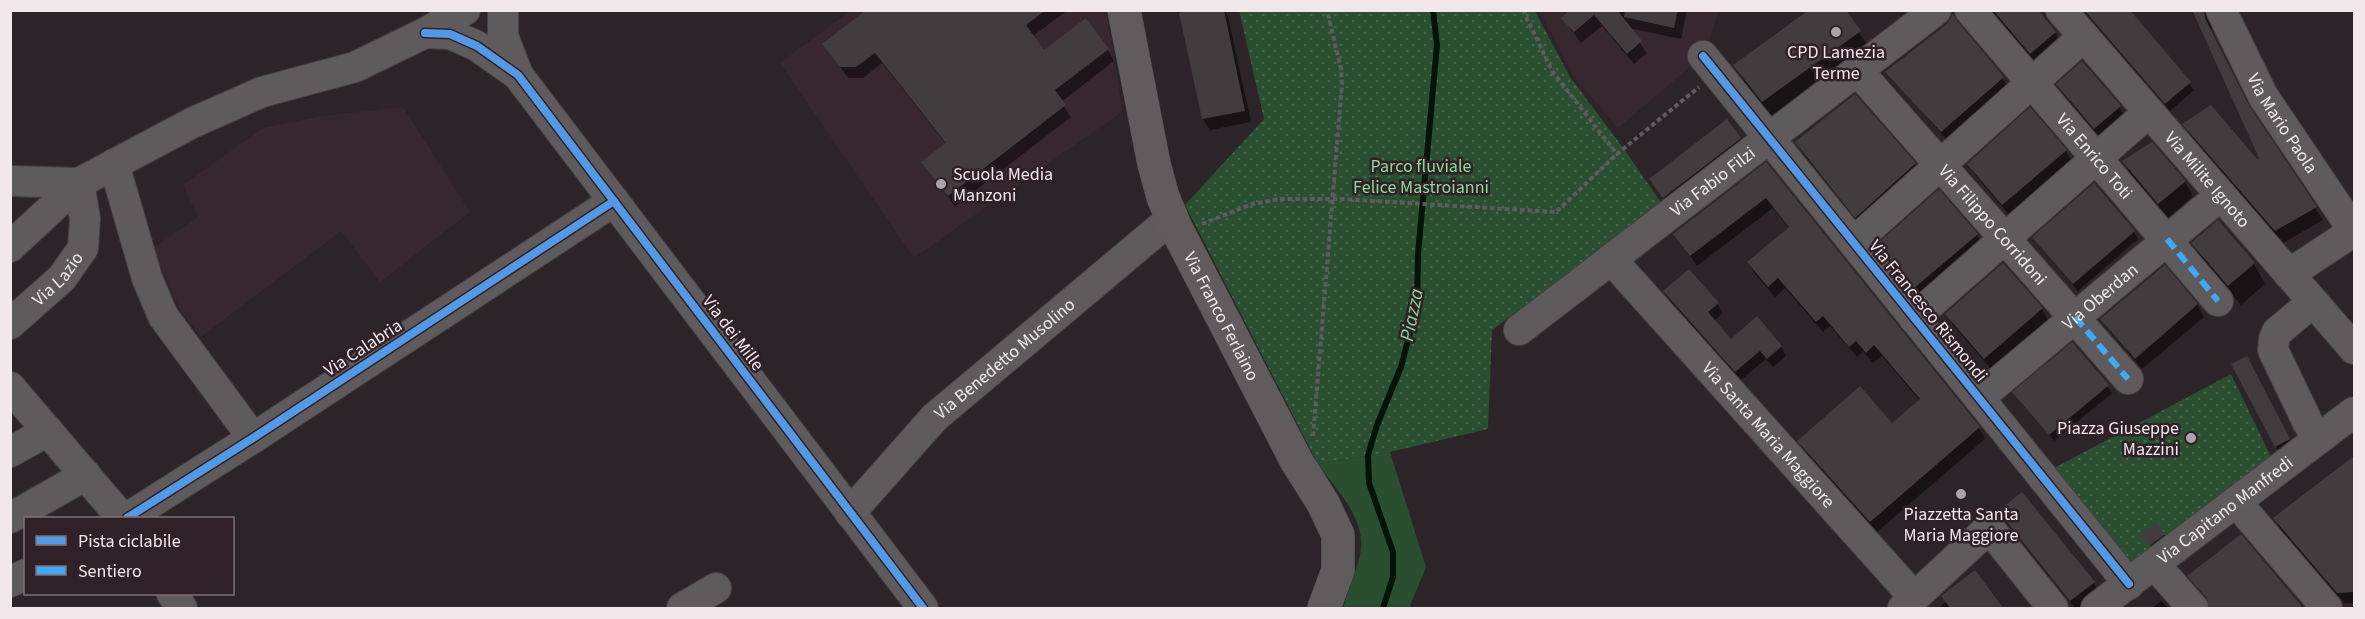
<svg xmlns="http://www.w3.org/2000/svg" width="2365" height="619" font-family="'Source Sans 3',sans-serif">
<style>
.built{fill:#39272f}
.green{fill:#2a4e30}
.park{fill:url(#park-dots)}
.shadow{fill:#0007}
.lines{fill:none;stroke-linecap:round;stroke-linejoin:round}
.stream{stroke:#041405;stroke-width:6}
.building{fill:#433c3f}
.minor-casing{stroke:#474043;stroke-width:32}
.major-casing{stroke:#474043;stroke-width:34}
.path{stroke:#605b5e;stroke-width:4;stroke-dasharray:4.5 3;stroke-linecap:butt}
.minor{stroke:#5f5b5d;stroke-width:30}
.major{stroke:#625b5e;stroke-width:33}
.quiet{stroke:#3fa9f5;stroke-width:6;stroke-dasharray:12 6;stroke-linecap:butt}
.cycleway-casing{stroke:#2f2127;stroke-width:11}
.cycleway{stroke:#5399e6;stroke-width:8}
.poi-dot{fill:#ada3a7;stroke:#2f2127;stroke-width:2}
.labels{text-anchor:middle;dominant-baseline:central;stroke-width:5;stroke-linejoin:round;paint-order:stroke}
.poi-label{font-size:18px;fill:#f2e8ec;stroke:#2f2127}
.street-label{font-size:18px;fill:#f2e8ec;stroke:#2f2127}
.park-label{font-size:18px;fill:#8cdb96;stroke:#2f2127}
.water-label{font-size:20px;font-style:italic;fill:#85d490;stroke:#2f2127}
</style>
<defs>
<pattern id="park-dots" width="8" height="8" patternUnits="userSpaceOnUse" patternTransform="scale(1.5)"><rect width="8" height="8" fill="#2a4e30"/><path d="M2 2h.1M6 6h.1" fill="none" stroke="#49684e" stroke-width="1.8" stroke-linecap="round"/></pattern>
</defs>
<rect width="100%" height="100%" fill="#2c2428"/>
<g class="built">
<polygon points="850,11 1106,11 1123,111 914,258 780,63"/>
<polygon points="1540,11 1719,11 1703,56 1618,128 1573,75"/>
<polygon points="403,107 470,212 380,282 341,231 201,337 180,310 152,249 198,217 183,185 263,128 323,116"/>
</g>
<path class="green" d="M1390,452L1426,567L1409,608H1343C1348,591 1356,572 1360,555C1368,520 1336,490 1318,464Z"/>
<g class="park">
<polygon points="1239,10 1535,11 1570,77 1624,149 1662,204 1492,330 1488,429 1390,452 1318,464 1185,205 1264,119"/>
<polygon points="2231,374 2273,461 2123,577 2041,475"/>
</g>
<g class="shadow">
<polygon points="869,10 1068,10 1033,36 1044,52 1108,50 1114,61 1061,102 1071,117 955,206 923,163 947,145 882,63 863,78 848,78 824,44"/>
<polygon points="1198,10 1224,10 1228,17 1251,122 1210,130 1203,119"/>
<polygon points="1572,10 1687,10 1681,39 1629,28 1647,53 1634,64 1602,26 1581,43 1563,18"/>
<polygon points="1805,10 1844,10 1868,46 1771,116 1743,80 1735,66 1807,14"/>
<polygon points="1987,10 2035,10 2055,33 2064,49 2040,69 1994,15"/>
<polygon points="2083,10 2128,10 2194,90 2170,111"/>
<polygon points="2192,10 2214,10 2210,21 2212,31 2250,111 2323,220 2283,243 2191,136 2184,124 2257,161 2261,158"/>
<polygon points="1952,17 2007,85 1946,139 1887,72 1948,25"/>
<polygon points="2058,85 2119,107 2126,118 2101,139 2065,96"/>
<polygon points="1855,96 1915,164 1923,178 1864,230 1805,156 1797,143"/>
<polygon points="1740,139 1747,150 1671,208 1651,179"/>
<polygon points="2066,151 2072,162 2010,216 1976,176 1969,164"/>
<polygon points="2124,162 2185,182 2193,196 2168,218 2132,177"/>
<polygon points="1766,164 1979,428 1985,439 1877,532 1805,452 1799,441 1891,425 1920,401 1882,356 1873,363 1863,351 1857,357 1830,326 1823,332 1785,288 1775,297 1755,274 1749,263 1789,228 1773,208 1697,266 1675,234"/>
<polygon points="2134,232 2138,239 2078,291 2034,237"/>
<polygon points="1977,235 1985,250 1923,303 1888,260 1879,245"/>
<polygon points="2193,243 2254,264 2265,284 2241,305 2204,263"/>
<polygon points="2003,265 2042,309 2048,320 1991,369 1953,325 1947,314"/>
<polygon points="2164,267 2197,305 2204,317 2142,369 2109,330 2102,319"/>
<polygon points="1665,292 1717,304 1723,313 1714,321 1730,341 1781,347 1786,356 1773,367 1766,359 1741,380 1670,301"/>
<polygon points="2246,358 2291,443 2278,450 2233,365"/>
<polygon points="2107,386 2112,393 2054,441 2014,393"/>
<polygon points="2354,457 2354,603 2344,603 2281,530 2275,519"/>
<polygon points="2000,512 2094,583 2100,594 2082,608 2075,608 2007,523"/>
<polygon points="2164,534 2166,538 2152,548 2144,538"/>
<polygon points="2161,601 2168,608 2152,608"/>
<polygon points="1946,602 2002,608 1938,608"/>
</g>
<g class="lines">
<polyline class="stream" points="1383,608 1393,577 1393,552 1369,483 1368,455 1377,425 1401,367 1417,306 1418,254 1437,45 1433,10"/>
</g>
<g class="building">
<polygon points="866,10 1046,10 1026,25 1044,50 1086,18 1109,49 1055,90 1066,105 948,196 921,162 946,143 875,53 856,67 840,67 822,44"/>
<polygon points="1190,10 1224,10 1245,111 1202,119 1179,13"/>
<polygon points="1570,10 1617,10 1642,41 1627,54 1594,15 1574,32 1561,18"/>
<polygon points="1625,10 1678,10 1674,28 1624,17"/>
<polygon points="1809,10 1846,10 1861,31 1762,102 1733,65"/>
<polygon points="1993,10 2038,10 2056,32 2030,54"/>
<polygon points="2084,10 2130,10 2191,82 2165,104"/>
<polygon points="2192,10 2204,10 2205,18 2248,104 2317,207 2275,231 2182,124 2211,105 2257,159 2259,158"/>
<polygon points="1953,14 1957,21 2004,77 1941,132 1885,72 1947,24"/>
<polygon points="2082,61 2121,106 2094,129 2056,84"/>
<polygon points="1855,94 1916,163 1855,218 1795,142"/>
<polygon points="2030,107 2067,150 2002,205 1967,164"/>
<polygon points="1727,119 1741,138 1663,198 1649,179"/>
<polygon points="2152,142 2186,181 2158,204 2122,161"/>
<polygon points="1766,162 1980,427 1870,522 1797,441 1860,386 1892,423 1920,399 1874,345 1866,353 1856,341 1849,347 1823,316 1816,322 1778,278 1768,287 1747,262 1789,227 1766,198 1690,256 1673,234"/>
<polygon points="2094,183 2135,231 2073,284 2032,237"/>
<polygon points="1939,189 1978,234 1913,289 1877,244"/>
<polygon points="2218,220 2255,263 2228,286 2191,243"/>
<polygon points="2003,263 2043,308 1984,359 1945,314"/>
<polygon points="2165,265 2198,304 2135,359 2100,319"/>
<polygon points="1689,269 1719,303 1708,312 1731,339 1757,316 1782,346 1767,359 1760,351 1735,372 1663,291"/>
<polygon points="2072,342 2109,385 2049,435 2012,392"/>
<polygon points="2247,356 2290,439 2275,447 2231,364"/>
<polygon points="2355,455 2355,592 2337,593 2273,518"/>
<polygon points="2022,492 2095,582 2070,601 1998,511"/>
<polygon points="2156,522 2165,534 2149,546 2140,534"/>
<polygon points="2241,534 2273,572 2304,609 2210,609 2206,597 2187,576"/>
<polygon points="1975,570 2004,609 1951,609 1941,596"/>
</g>
<g class="lines">
<g class="minor-casing">
<g id="minor">
<polyline points="503,10 503,36 518,75"/>
<path id="s1" d="M1970,10L2218,301"/>
<path id="s2" d="M2061,10L2354,349"/>
<path id="s3" d="M2221,10L2263,96L2354,231"/>
<polyline points="425,33 450,34 477,46 518,75 923,608"/>
<polyline points="1703,56 2129,584"/>
<path id="s4" d="M1857,70L2128,379"/>
<polyline points="114,164 147,278 163,316 253,438"/>
<polyline points="10,181 79,183"/>
<polyline points="1854,242 2083,37"/>
<polyline points="10,247 79,183 192,123 262,92 355,67 425,33 465,10"/>
<path id="s5" d="M1611,259L1914,597"/>
<polyline points="2289,274 2354,231"/>
<polyline points="2313,302 2277,332 2274,339 2273,350 2308,423 2320,438"/>
<polyline points="1914,318 2149,112"/>
<path id="s6" d="M10,324L62,278L83,248L85,219L79,183"/>
<path id="s7" d="M1519,330L1936,10"/>
<polyline points="10,387 122,518"/>
<path id="s8" d="M1979,398L2221,195"/>
<polyline points="10,452 48,431"/>
<polyline points="2237,503 2327,608"/>
<path id="s9" d="M850,513L934,418L1172,218"/>
<polyline points="10,518 86,475"/>
<polyline points="127,518 253,438 614,201"/>
<polyline points="2155,565 2193,608"/>
<polyline points="10,582 26,574"/>
<polyline points="172,594 182,608"/>
<polyline points="682,608 716,588"/>
<polyline points="1903,608 1989,528 2053,608"/>
<path id="s10" d="M2096,608L2354,412"/>
</g>
</g>
<g class="major-casing">
<g id="major">
<path id="s11" d="M1124,10L1154,164L1163,197L1176,228L1297,462L1323,503L1338,535V570L1324,608"/>
</g>
</g>
<g class="path">
<polyline points="1523,10 1552,71 1617,154 1699,87"/>
<polyline points="1202,224 1252,204 1280,199 1341,199 1556,212 1617,154"/>
<polyline points="1313,436 1342,84 1341,69 1327,10"/>
</g>
<use href="#minor" class="minor"/>
<use href="#major" class="major"/>
<g class="quiet">
<polyline points="2167,239 2218,301"/>
<polyline points="2075,317 2128,379"/>
</g>
<g class="cycleway-casing">
<g id="cycleway">
<polyline points="425,33 450,34 477,46 518,75 923,608"/>
<polyline points="1703,56 2129,584"/>
<polyline points="127,518 253,438 614,201"/>
</g>
</g>
<use href="#cycleway" class="cycleway"/>
</g>
<g class="poi-dot">
<circle cx="1836" cy="32" r="6"/>
<circle cx="941" cy="184" r="6"/>
<circle cx="2191" cy="438" r="6"/>
<circle cx="1961" cy="494" r="6"/>
</g>
<g class="labels">
<g class="poi-label">
<text x="1836" y="52">CPD Lamezia<tspan x="1836" dy="21">Terme</tspan></text>
<text x="953" y="174" text-anchor="start">Scuola Media<tspan x="953" dy="21">Manzoni</tspan></text>
<text x="2179" y="428" text-anchor="end">Piazza Giuseppe<tspan x="2179" dy="21">Mazzini</tspan></text>
<text x="1961" y="514">Piazzetta Santa<tspan x="1961" dy="21">Maria Maggiore</tspan></text>
</g>
<g class="street-label">
<text stroke="none"><textPath href="#s3" startOffset="129">Via Mario Paola</textPath></text>
<text stroke="none"><textPath href="#s1" startOffset="192">Via Enrico Toti</textPath></text>
<text stroke="none"><textPath href="#s2" startOffset="224">Via Milite Ignoto</textPath></text>
<text stroke="none"><textPath href="#s7" startOffset="244">Via Fabio Filzi</textPath></text>
<text stroke="none"><textPath href="#s4" startOffset="206">Via Filippo Corridoni</textPath></text>
<text stroke="none"><textPath href="#s6" startOffset="66">Via Lazio</textPath></text>
<text stroke="none"><textPath href="#s8" startOffset="158">Via Oberdan</textPath></text>
<text transform="translate(1928 311) rotate(51)">Via Francesco Rismondi</text>
<text stroke="none"><textPath href="#s11" startOffset="324">Via Franco Ferlaino</textPath></text>
<text transform="translate(733 333) rotate(53)">Via dei Mille</text>
<text transform="translate(363 348) rotate(-33)">Via Calabria</text>
<text stroke="none"><textPath href="#s9" startOffset="219">Via Benedetto Musolino</textPath></text>
<text stroke="none"><textPath href="#s5" startOffset="236">Via Santa Maria Maggiore</textPath></text>
<text stroke="none"><textPath href="#s10" startOffset="162">Via Capitano Manfredi</textPath></text>
</g>
<g class="park-label">
<text x="1421" y="166">Parco fluviale<tspan x="1421" dy="21">Felice Mastroianni</tspan></text>
</g>
<g class="water-label">
<text transform="translate(1412 315) rotate(-79)">Piazza</text>
</g>
</g>
<rect width="2365" height="619" fill="none" stroke="#f2e8ec" stroke-width="24"/>
<rect x="24" y="517" width="210" height="78" fill="#2f2127" stroke="#7d7176" stroke-width="1.5"/>
<rect x="36" y="536" width="30" height="9" fill="#5399e6" stroke="#7d7176" stroke-width="1.5"/>
<text x="78" y="547" font-size="18" fill="#f2e8ec">Pista ciclabile</text>
<rect x="36" y="566" width="30" height="9" fill="#3fa9f5" stroke="#7d7176" stroke-width="1.5"/>
<text x="78" y="577" font-size="18" fill="#f2e8ec">Sentiero</text>
</svg>
